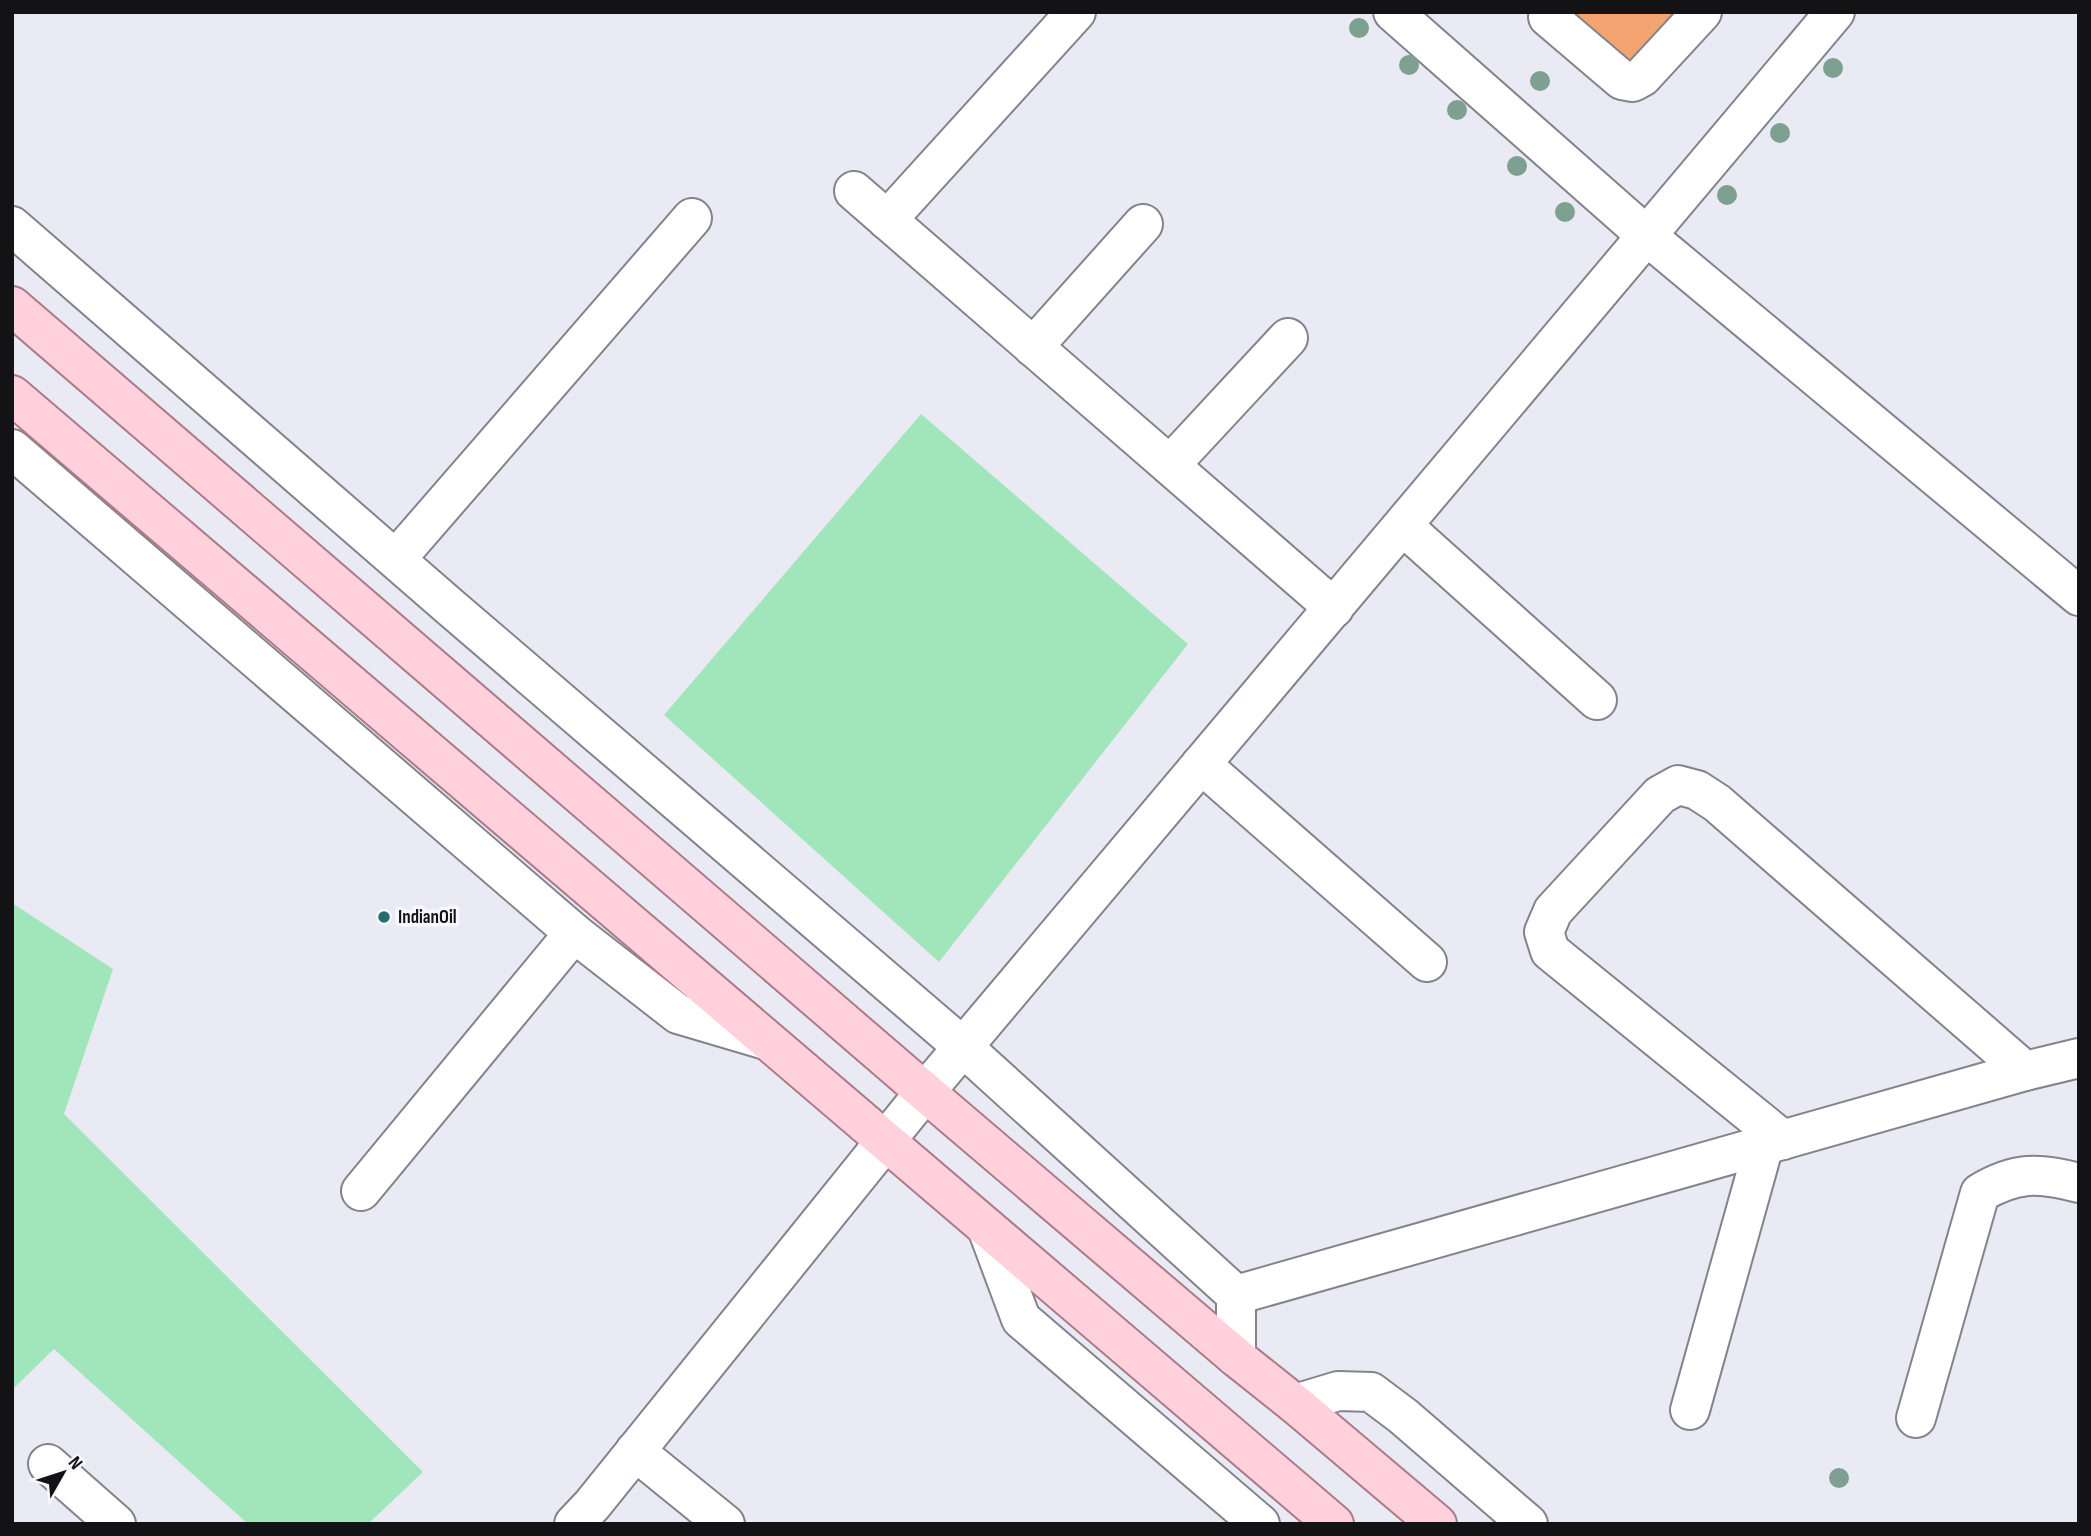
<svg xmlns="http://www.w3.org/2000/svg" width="2091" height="1536" font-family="'Sofia Sans Condensed',sans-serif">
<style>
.green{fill:#a1e6ba}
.building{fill:#f3a471}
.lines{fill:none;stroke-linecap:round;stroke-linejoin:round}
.minor-casing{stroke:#82838c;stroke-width:42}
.major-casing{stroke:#ac7a88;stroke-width:42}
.minor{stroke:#fff;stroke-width:38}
.major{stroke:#ffd1dc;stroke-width:38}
.tree{fill:#7da091}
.poi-dot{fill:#246f6d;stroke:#f7f7fd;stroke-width:2.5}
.labels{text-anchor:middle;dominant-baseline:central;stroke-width:7;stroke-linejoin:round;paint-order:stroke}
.poi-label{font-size:19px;font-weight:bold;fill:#131316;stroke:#f7f7fd;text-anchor:start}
</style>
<rect width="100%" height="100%" fill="#e9eaf4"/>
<g class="green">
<polygon points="921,414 1188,644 939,962 664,715"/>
<polygon points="12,903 113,969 64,1114 423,1472 368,1524 248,1524 54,1349 12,1390"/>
</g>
<polygon class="building" points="1573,12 1682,12 1627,67"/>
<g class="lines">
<g class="minor-casing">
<g id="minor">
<polyline points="1393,12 1647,236 2079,596"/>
<polyline points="1548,17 1622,80 1633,82 1642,77 1702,12"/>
<polyline points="854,191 1334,608"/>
<polyline points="887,220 1076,12"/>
<polyline points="12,226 449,606 963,1047 1236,1295 1236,1357"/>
<polyline points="1033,347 1143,224"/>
<polyline points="12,449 574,933 678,1014 766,1040"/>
<polyline points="1170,465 1288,338"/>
<polyline points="1403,526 1597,700"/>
<polyline points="396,559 692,218"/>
<polyline points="1201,764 1427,962"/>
<polyline points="1783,1140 1550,951 1544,932 1553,911 1660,795 1678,785 1697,790 1717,803 2025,1071"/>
<polyline points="361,1191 574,933"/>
<polyline points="987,1228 1021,1319 1260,1524"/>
<polyline points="1236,1295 2025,1071 2079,1058"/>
<polyline points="1295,1404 1338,1391 1371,1392 1403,1416 1528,1524"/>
<polyline points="1690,1410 1764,1145"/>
<path d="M1916,1418L1980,1193C2015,1172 2039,1172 2079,1183"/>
<polyline points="635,1451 725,1524"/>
<polyline points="48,1464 116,1524"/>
<polyline points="574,1524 592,1505 925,1092 1835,12"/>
</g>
</g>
<g class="major-casing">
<g id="major">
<polyline points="12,306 925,1092 1236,1357 1295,1404 1437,1524"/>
<polyline points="12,395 1334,1524"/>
</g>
</g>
<use href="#minor" class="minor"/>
<use href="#major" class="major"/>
</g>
<g class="tree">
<circle cx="1359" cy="28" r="10"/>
<circle cx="1409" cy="65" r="10"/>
<circle cx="1833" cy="68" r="10"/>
<circle cx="1540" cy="81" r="10"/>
<circle cx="1457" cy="110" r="10"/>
<circle cx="1780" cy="133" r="10"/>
<circle cx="1517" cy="166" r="10"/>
<circle cx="1727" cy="195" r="10"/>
<circle cx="1565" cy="212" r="10"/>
<circle cx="1839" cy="1478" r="10"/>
</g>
<circle class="poi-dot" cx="384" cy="917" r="7"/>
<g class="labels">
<g class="poi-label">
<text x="398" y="917">IndianOil</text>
</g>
</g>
<rect width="2091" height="1536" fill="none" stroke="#131316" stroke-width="28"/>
<g transform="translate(63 1473) rotate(51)" stroke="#f7f7fd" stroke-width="5" paint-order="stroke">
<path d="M0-5L12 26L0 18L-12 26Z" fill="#131316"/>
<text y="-10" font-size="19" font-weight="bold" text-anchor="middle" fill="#131316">N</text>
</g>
</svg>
